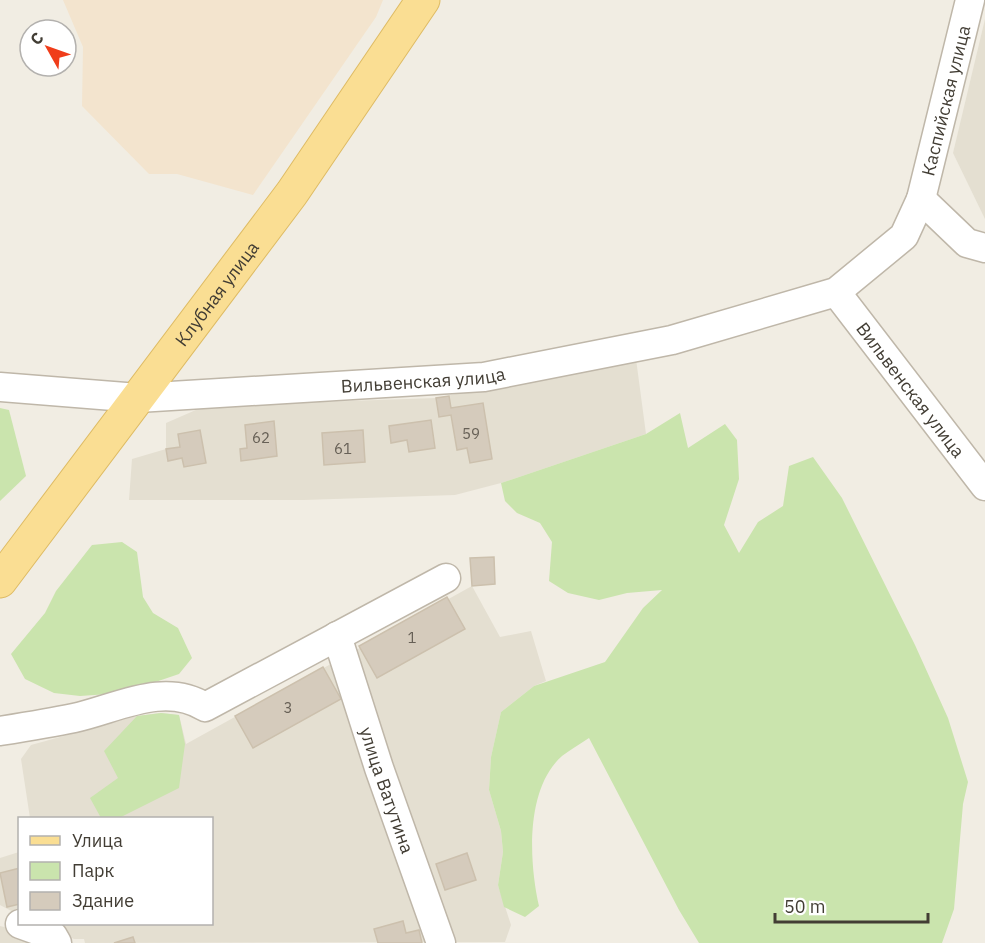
<svg xmlns="http://www.w3.org/2000/svg" width="985" height="943" font-family="'IBM Plex Sans',sans-serif">
<style>
.residential{fill:#e4dfd1}
.commercial{fill:#f3e4ce}
.green{fill:#cae4ad}
.building{fill:#d5cbbc;stroke:#ccc0ad;stroke-width:1.5}
.lines{fill:none;stroke-linecap:round;stroke-linejoin:round}
.minor-casing{stroke:#bfb7a9;stroke-width:31}
.major-casing{stroke:#debb64;stroke-width:35}
.minor{stroke:#fff;stroke-width:28}
.major{stroke:#fade93;stroke-width:33}
.labels{text-anchor:middle;dominant-baseline:central;stroke-width:5;stroke-linejoin:round;paint-order:stroke}
.number-label{font-size:15px;fill:#676056}
.street-label{font-size:18px;fill:#423d34;stroke:#fff}
</style>
<rect width="100%" height="100%" fill="#f1ede3"/>
<g class="residential">
<polygon points="985,19 985,219 953,153"/>
<polygon points="636,359 646,434 501,483 455,495 304,500 129,500 132,459 166,449 166,423 205,406 436,398"/>
<polygon points="472,586 500,637 531,631 546,681 534,686 501,712 491,757 489,790 501,831 503,852 498,885 511,925 505,942 85,943 84,939 74,939 40,924 212,924 212,818 30,818 21,759 31,745 137,716 161,713 179,715 186,744"/>
<polygon points="19,852 19,915 0,905 0,858"/>
<polygon points="0,926 37,935 40,943 0,943"/>
</g>
<polygon class="commercial" points="63,0 383,0 376,17 253,195 177,174 149,174 82,106 83,47"/>
<g class="green">
<polygon points="0,408 9,410 26,476 0,501"/>
<path d="M680,413L688,448L725,424L737,440L739,479L724,525L739,553L758,522L783,506L789,466L813,457L842,498L915,645L948,718L968,782L963,804L954,909L942,943H699L679,910L589,738C580,744 570,750 562,756C525,789 529,862 539,906L525,917L504,907L498,885L503,852L501,831L489,790L491,757L501,712L534,686L605,662L643,608L662,590L627,593L599,600L568,593L549,581L552,542L540,523L517,513L505,501L501,483L646,434Z"/>
<polygon points="122,542 137,552 143,597 153,613 178,628 192,658 179,674 123,693 80,696 54,693 25,679 11,654 45,613 56,591 92,545"/>
<polygon points="161,713 179,715 185,744 179,788 119,818 101,818 90,798 118,778 104,751 137,716"/>
</g>
<g class="building">
<polygon points="449,396 451,408 483,403 492,459 470,463 467,448 457,450 451,415 439,417 436,398"/>
<polygon points="431,420 435,448 409,452 407,440 391,443 389,426"/>
<polygon points="274,421 277,456 241,461 240,449 247,448 245,425"/>
<polygon points="200,430 206,463 184,467 182,458 168,461 166,449 180,447 178,434"/>
<polygon points="363,430 365,462 324,465 322,433"/>
<polygon points="494,557 495,584 472,586 470,558"/>
<polygon points="447,597 465,629 377,678 359,646"/>
<polygon points="323,667 341,699 253,748 235,716"/>
<polygon points="467,853 476,880 445,890 436,864"/>
<polygon points="20,868 20,904 7,907 0,873"/>
<polygon points="403,921 406,933 419,930 422,943 378,943 374,929"/>
<polygon points="133,937 135,943 114,943"/>
</g>
<g class="lines">
<g class="minor-casing">
<g id="minor">
<polyline points="921,199 967,243 985,248"/>
<path id="s1" d="M836,292L985,486"/>
<path id="s2" d="M0,387L138,398L484,377L672,340L836,292L904,236L921,199L970,0"/>
<path id="s3" d="M337,636L379,768L441,943"/>
<path d="M0,731C25,727 50,723 74,718C116,709 164,681 205,707L446,578"/>
<polyline points="20,924 53,936 57,943"/>
</g>
</g>
<g class="major-casing">
<g id="major">
<path id="s4" d="M0,581L292,193L423,0"/>
</g>
</g>
<use href="#minor" class="minor"/>
<use href="#major" class="major"/>
</g>
<g class="labels">
<g class="number-label">
<text x="471" y="433">59</text>
<text x="261" y="437">62</text>
<text x="343" y="448">61</text>
<text x="412" y="637">1</text>
<text x="288" y="707">3</text>
</g>
<g class="street-label">
<text stroke="none"><textPath href="#s2" startOffset="1078">Каспийская улица</textPath></text>
<text stroke="none"><textPath href="#s4" startOffset="360">Клубная улица</textPath></text>
<text stroke="none"><textPath href="#s2" startOffset="424">Вильвенская улица</textPath></text>
<text stroke="none"><textPath href="#s1" startOffset="123">Вильвенская улица</textPath></text>
<text stroke="none"><textPath href="#s3" startOffset="162">улица Ватутина</textPath></text>
</g>
</g>
<rect x="18" y="817" width="195" height="108" fill="#ffffff" stroke="#b3b1ae" stroke-width="1.5"/>
<rect x="30" y="836" width="30" height="9" fill="#fade93" stroke="#b3b1ae" stroke-width="1.5"/>
<text x="72" y="847" font-size="18" fill="#423d34">Улица</text>
<rect x="30" y="862" width="30" height="18" fill="#cae4ad" stroke="#b3b1ae" stroke-width="1.5"/>
<text x="72" y="877" font-size="18" fill="#423d34">Парк</text>
<rect x="30" y="892" width="30" height="18" fill="#d5cbbc" stroke="#b3b1ae" stroke-width="1.5"/>
<text x="72" y="907" font-size="18" fill="#423d34">Здание</text>
<g transform="translate(48 48) rotate(310)"><circle r="28" fill="#ffffff" stroke="#b3b1ae" stroke-width="1.5"/>
<path d="M0-4.5L10 22L0 15L-10 22Z" fill="#f03d1a"/>
<text y="-9" font-size="16" font-weight="bold" text-anchor="middle" fill="#423d34">С</text>
</g>
<path d="M775 913v9h153v-9" fill="none" stroke="#423d34" stroke-width="3"/>
<text x="784" y="913" font-size="18" fill="#423d34" stroke="#ffffff" stroke-width="4.5" paint-order="stroke">50 m</text>
</svg>
